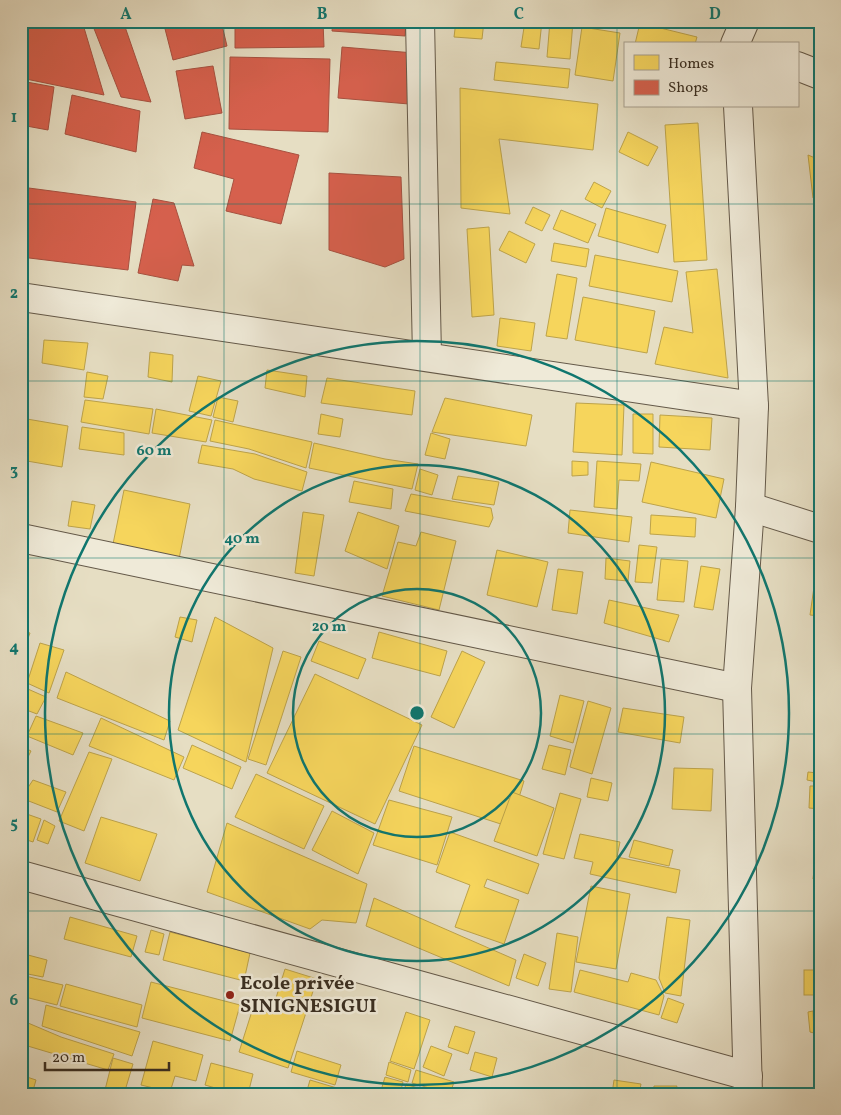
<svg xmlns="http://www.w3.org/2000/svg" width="841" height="1115" font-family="Vollkorn,serif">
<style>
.homes{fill:#f6d55c;stroke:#bda34a}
.shops{fill:#d6604d;stroke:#a75140}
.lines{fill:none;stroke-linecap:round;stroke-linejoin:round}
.minor-casing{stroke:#645949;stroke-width:30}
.minor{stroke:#efead8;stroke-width:28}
.grid{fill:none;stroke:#0f766e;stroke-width:1;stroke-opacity:0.55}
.ring{fill:none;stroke:#0f766e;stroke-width:2.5}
.poi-dot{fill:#8f2418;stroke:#efead8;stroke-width:2}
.labels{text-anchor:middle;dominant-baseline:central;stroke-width:5;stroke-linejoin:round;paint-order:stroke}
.poi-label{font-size:20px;font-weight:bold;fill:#382d20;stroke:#efead8;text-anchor:start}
.centre{fill:#0f766e;stroke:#efead8;stroke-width:2.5}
.ring-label{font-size:15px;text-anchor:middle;font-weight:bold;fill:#0f766e;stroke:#efead8;stroke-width:5;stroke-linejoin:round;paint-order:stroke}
.neatline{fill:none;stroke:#0f766e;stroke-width:2}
.grid-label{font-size:16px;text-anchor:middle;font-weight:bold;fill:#0f766e}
</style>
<rect width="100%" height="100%" fill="#e6dec3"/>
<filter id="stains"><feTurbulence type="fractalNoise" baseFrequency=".004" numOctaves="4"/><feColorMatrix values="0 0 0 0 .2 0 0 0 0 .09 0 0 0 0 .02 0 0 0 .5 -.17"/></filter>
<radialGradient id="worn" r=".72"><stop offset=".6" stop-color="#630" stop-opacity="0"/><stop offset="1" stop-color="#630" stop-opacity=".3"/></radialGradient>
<g class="homes">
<polygon points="456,21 484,21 482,39 454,37"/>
<polygon points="525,21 542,21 539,49 521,47"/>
<polygon points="550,21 573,21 570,59 547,57"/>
<polygon points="640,23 697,37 695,44 635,44"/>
<polygon points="582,27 620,33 613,81 575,75"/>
<polygon points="496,62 570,69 568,88 494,80"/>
<polygon points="460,88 598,104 593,150 499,139 510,214 461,208"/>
<polygon points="698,123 707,260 674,262 665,125"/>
<polygon points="628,132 658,147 648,166 619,152"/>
<polygon points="808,155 820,160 820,200 813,198"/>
<polygon points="594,182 611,191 602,208 585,199"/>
<polygon points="533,207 550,215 542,231 525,223"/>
<polygon points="606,208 666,225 658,253 598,236"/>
<polygon points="561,210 596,224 588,243 553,229"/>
<polygon points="489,227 494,315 472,317 467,229"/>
<polygon points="509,231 535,244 526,263 499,250"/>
<polygon points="554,243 589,249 586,267 551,261"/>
<polygon points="595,255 678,271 672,302 589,286"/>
<polygon points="717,269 728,378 655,364 664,327 693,333 686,272"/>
<polygon points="557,274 577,278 567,339 546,336"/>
<polygon points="583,297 655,311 647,353 575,340"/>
<polygon points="500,318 535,323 531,351 497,346"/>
<polygon points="44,340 88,343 84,370 42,363"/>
<polygon points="150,352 173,355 172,382 148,377"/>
<polygon points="267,370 307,376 305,397 265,388"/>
<polygon points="87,372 108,376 103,399 84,397"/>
<polygon points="198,376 221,381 211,416 189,411"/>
<polygon points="327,378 415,391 412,415 321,403"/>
<polygon points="218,397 238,401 233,422 213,417"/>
<polygon points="445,398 532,415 526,446 432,432"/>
<polygon points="85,400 153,409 149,434 81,422"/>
<polygon points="576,403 624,405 622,455 573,452"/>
<polygon points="156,409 212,420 206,442 152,433"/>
<polygon points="321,414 343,419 340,437 318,434"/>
<polygon points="633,414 653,414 653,454 633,453"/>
<polygon points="660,415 712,418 710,450 659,447"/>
<polygon points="21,418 68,426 62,467 21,460"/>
<polygon points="215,420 312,442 306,468 249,449 210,441"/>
<polygon points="82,427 124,433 124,455 79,449"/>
<polygon points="431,433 450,439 445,459 425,455"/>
<polygon points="314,443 385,459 418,464 412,489 309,468"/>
<polygon points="202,445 255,454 307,472 302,491 254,479 233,469 198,463"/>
<polygon points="572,461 588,462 588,475 572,476"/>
<polygon points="597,461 641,464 639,481 619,480 617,509 594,507"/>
<polygon points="651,462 724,479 716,518 642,502"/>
<polygon points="420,469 438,475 432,495 415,490"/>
<polygon points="458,476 499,482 494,505 452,499"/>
<polygon points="354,481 393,489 391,509 349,502"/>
<polygon points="124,490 190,504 179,559 113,544"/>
<polygon points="411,494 491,508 493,518 489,527 405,511"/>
<polygon points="72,501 95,505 90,529 68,526"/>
<polygon points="570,510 632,517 629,542 568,533"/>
<polygon points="303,512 324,515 314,576 295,573"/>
<polygon points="358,512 399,526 387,569 345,551"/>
<polygon points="651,515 696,518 695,537 650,534"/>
<polygon points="421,532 456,541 439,610 382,596 398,542 416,546"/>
<polygon points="639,545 657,547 652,583 635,582"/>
<polygon points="497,550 548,562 537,607 487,595"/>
<polygon points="606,558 630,561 628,581 605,579"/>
<polygon points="661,559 688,561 684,602 657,600"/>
<polygon points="701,566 720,569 713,610 694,607"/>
<polygon points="558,569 583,572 577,614 552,610"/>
<polygon points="815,580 820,580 820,616 810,615"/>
<polygon points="609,600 679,615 669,642 604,623"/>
<polygon points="180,617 197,620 192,642 175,637"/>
<polygon points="215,617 273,648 246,762 178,730"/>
<polygon points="21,630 30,633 21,657"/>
<polygon points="379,632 447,651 440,676 372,658"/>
<polygon points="319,641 366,659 358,679 311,661"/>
<polygon points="40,643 64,650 49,693 27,683"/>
<polygon points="283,651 301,657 266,765 248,759"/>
<polygon points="462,651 485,662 454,728 431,717"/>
<polygon points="66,672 170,721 164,740 57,698"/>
<polygon points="315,674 422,725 375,824 267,773"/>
<polygon points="21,686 46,697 37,714 21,708"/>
<polygon points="560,695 584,701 573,743 550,736"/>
<polygon points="588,701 611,708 592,774 570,767"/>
<polygon points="623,708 684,717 680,743 618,732"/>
<polygon points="36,716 83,733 73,755 27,736"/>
<polygon points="101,718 184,757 174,780 89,746"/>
<polygon points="192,745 241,767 232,789 183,768"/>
<polygon points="549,745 571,750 565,775 542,769"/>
<polygon points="21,746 31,751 21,771"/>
<polygon points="414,746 524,781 510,827 399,791"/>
<polygon points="89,752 112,759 84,831 59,821"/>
<polygon points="674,768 713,769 711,811 672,809"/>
<polygon points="808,772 818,773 817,782 807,780"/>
<polygon points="256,774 324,806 304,849 235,817"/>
<polygon points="591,778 612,783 608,801 587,797"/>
<polygon points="33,780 66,792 57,812 21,798"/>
<polygon points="810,786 820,786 820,809 809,808"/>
<polygon points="512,792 554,808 537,856 494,841"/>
<polygon points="560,793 581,799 564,859 543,854"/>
<polygon points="389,800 452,817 437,865 373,845"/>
<polygon points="332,811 374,833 358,874 312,850"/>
<polygon points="21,812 41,819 33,842 21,838"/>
<polygon points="101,817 157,834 140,881 85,863"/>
<polygon points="820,818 820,879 813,879"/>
<polygon points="44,820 55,826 48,844 37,840"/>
<polygon points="227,823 367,884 356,923 322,920 310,929 207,892"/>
<polygon points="450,832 539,864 528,894 487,879 484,887 519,900 504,944 455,927 470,885 436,872"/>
<polygon points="580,834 620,842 617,857 680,870 676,893 590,874 593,862 574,858"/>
<polygon points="634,840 673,850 669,866 629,857"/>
<polygon points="591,886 630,894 616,969 576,962"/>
<polygon points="814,896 820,899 820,945 815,945"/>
<polygon points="374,898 516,960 509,986 366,926"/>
<polygon points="70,917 137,936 131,957 64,939"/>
<polygon points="667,917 690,920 681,996 665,993 659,978"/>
<polygon points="151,930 164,934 159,955 145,952"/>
<polygon points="170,932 250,953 244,981 163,960"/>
<polygon points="557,933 578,937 571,992 549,989"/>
<polygon points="21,938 27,939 21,971"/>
<polygon points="815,946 820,946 820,1033 816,1033"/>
<polygon points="524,954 546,963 538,986 516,978"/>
<polygon points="28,955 47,960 43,977 23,973"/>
<polygon points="285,969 317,979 288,1068 239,1052 253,1008 271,1014"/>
<polygon points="580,970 628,982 631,973 656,980 664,996 659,1015 574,992"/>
<rect x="804" y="970" width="10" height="25"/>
<polygon points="21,975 63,985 57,1005 21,996"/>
<polygon points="151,982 240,1005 230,1041 142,1018"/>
<polygon points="66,984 142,1005 137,1027 60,1006"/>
<polygon points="668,998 684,1004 677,1023 661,1018"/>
<polygon points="46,1005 140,1032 132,1056 42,1026"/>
<polygon points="813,1011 814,1033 810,1032 808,1012"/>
<polygon points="406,1012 430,1020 414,1069 390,1061"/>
<polygon points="21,1020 61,1037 114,1054 108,1070 21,1044"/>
<polygon points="455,1026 475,1032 468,1054 448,1047"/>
<polygon points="153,1041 203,1055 196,1081 175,1076 170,1092 141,1085"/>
<polygon points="431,1046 452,1054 444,1076 423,1067"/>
<polygon points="297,1051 341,1065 335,1085 291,1072"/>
<polygon points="475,1052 497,1058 492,1077 470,1070"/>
<polygon points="113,1058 133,1064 124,1094 104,1094"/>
<polygon points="389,1062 411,1070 408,1082 386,1075"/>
<polygon points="211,1063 253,1074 248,1094 236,1094 205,1085"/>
<polygon points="416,1070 454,1082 450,1094 412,1083"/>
<polygon points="21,1075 36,1080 32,1094 21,1094"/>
<polygon points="385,1077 403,1082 400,1094 380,1094"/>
<polygon points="310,1080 357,1094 306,1094"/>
<polygon points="614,1080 641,1084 639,1094 612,1094"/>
<polygon points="406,1084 435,1094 403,1094"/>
<polygon points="654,1086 677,1086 676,1089 685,1090 685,1094 653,1094"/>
</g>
<g class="shops">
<polygon points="21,21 82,21 104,95 21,78"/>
<polygon points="91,21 123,21 151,102 121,97"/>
<polygon points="163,21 221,21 227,46 173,60"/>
<polygon points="235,21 323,21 324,47 235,48"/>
<polygon points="333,21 406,21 405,36 332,31"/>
<polygon points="342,47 414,53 409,104 338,98"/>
<polygon points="230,57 330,59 328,132 229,129"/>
<polygon points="213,66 222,113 185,119 176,71"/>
<polygon points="21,81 54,87 48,130 21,125"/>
<polygon points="72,95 140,111 136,152 65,134"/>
<polygon points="202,132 299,155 281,224 226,211 234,179 194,168"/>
<polygon points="329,173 401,177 404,259 385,267 329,250"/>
<polygon points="21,187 136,202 128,270 21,257"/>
<polygon points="153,199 174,203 194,266 182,265 178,281 138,273"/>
</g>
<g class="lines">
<g class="minor-casing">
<g id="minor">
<polyline points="420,21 427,356"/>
<polyline points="735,44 745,21"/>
<polyline points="797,66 820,75"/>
<polyline points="738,106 754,406 750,507 737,688 748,1094"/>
<polyline points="21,297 754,406"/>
<polyline points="750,507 820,529"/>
<polyline points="21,538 737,688"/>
<polyline points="21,875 748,1076"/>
</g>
</g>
<use href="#minor" class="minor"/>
</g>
<path class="grid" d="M224,21V1094M420,21V1094M617,21V1094M21,204H820M21,381H820M21,558H820M21,734H820M21,911H820"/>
<g class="ring">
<circle cx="417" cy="713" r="124"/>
<circle cx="417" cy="713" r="248"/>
<circle cx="417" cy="713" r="372"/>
</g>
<circle class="poi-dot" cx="230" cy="995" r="5"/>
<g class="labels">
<g class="poi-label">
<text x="240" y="984">Ecole privée<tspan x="240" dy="23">SINIGNESIGUI</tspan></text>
</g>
</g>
<circle cx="417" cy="713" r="8" class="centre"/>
<g class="ring-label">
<text x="154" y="455">60 m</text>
<text x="242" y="543">40 m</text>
<text x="329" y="631">20 m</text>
</g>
<rect width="841" height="1115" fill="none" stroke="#e6dec3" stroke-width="55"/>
<rect x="624" y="42" width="175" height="65" fill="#efead8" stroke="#a69e8e"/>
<rect x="634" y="55" width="25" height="15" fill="#f6d55c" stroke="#a69e8e"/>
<text x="668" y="68" font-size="15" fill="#382d20">Homes</text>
<rect x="634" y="80" width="25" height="15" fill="#d6604d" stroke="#a69e8e"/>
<text x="668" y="92" font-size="15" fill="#382d20">Shops</text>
<path d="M45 1062v8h124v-8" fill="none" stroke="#382d20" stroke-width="2.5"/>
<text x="52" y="1062" font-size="15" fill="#382d20" stroke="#efead8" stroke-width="4" paint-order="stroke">20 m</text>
<rect x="28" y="28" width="786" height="1060" class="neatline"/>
<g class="grid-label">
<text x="126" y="19">A</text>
<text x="322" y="19">B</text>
<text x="519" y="19">C</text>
<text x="715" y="19">D</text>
<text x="14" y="122">1</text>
<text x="14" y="298">2</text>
<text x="14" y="475">3</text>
<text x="14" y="652">4</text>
<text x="14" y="828">5</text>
<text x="14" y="1005">6</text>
</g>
<rect width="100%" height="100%" filter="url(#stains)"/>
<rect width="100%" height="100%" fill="url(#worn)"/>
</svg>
